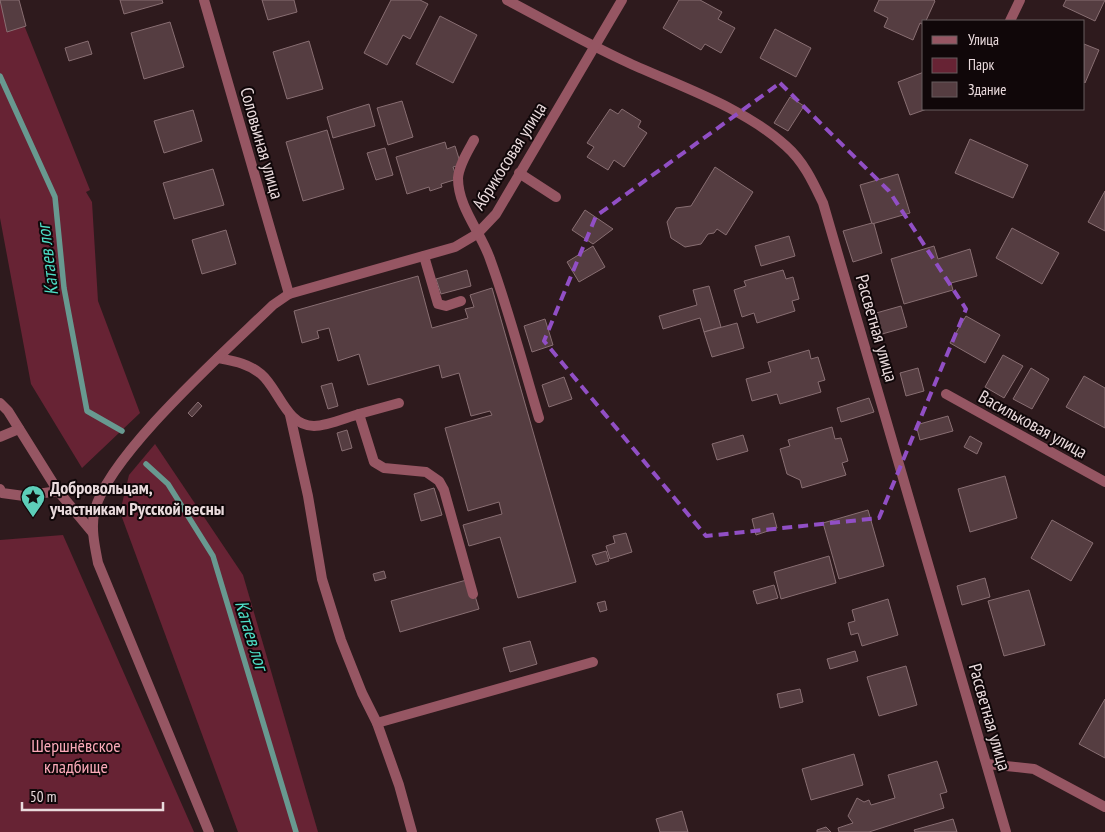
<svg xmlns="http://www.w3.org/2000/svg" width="1105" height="832" font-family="'PT Sans Narrow',sans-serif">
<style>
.green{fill:#672334}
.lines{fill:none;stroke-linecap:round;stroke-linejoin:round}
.stream{stroke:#689990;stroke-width:5.5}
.building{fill:#553d41;stroke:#886e72}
.service{stroke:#965663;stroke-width:10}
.minor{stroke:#965663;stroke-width:10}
.tertiary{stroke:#965663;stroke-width:10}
.marked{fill:none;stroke:#914fc5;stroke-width:4;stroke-dasharray:10 6;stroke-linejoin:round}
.labels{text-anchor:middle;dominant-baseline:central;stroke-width:4;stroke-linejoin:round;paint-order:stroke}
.street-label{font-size:18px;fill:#eadbdd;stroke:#100709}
.poi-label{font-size:18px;font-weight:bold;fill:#eadbdd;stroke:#100709;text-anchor:start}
.park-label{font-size:18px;fill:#fbaab9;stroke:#100709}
.water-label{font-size:19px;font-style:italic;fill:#4edfc7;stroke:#100709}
</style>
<rect width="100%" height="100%" fill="#2e1a1d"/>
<g class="green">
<polygon points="0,0 14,0 90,190 86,192 92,202 98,301 140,413 82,468 31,384 0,218"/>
<polygon points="155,444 243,575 318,832 238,832 120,512 129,475"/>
<polygon points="63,535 194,832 0,832 0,540"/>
</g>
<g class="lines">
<g class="stream">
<polyline points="0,76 55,197 64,288 87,411 122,431"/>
<polyline points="146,464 168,484 213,556 296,832"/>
</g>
</g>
<g class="building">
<polygon points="0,0 19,0 26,26 7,32"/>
<polygon points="120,0 162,0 163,3 124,14"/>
<polygon points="262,0 294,0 297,12 268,20"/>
<polygon points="391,0 420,0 428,4 410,39 403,35 387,65 364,53"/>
<polygon points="679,0 700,0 722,12 718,19 735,28 721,53 705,44 701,50 663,28"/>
<polygon points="879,0 934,0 935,1 924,25 920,23 913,40 884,27 888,18 874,11"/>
<polygon points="1066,0 1105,0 1095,21 1063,6"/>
<polygon points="440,16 477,35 453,83 416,64"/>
<polygon points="170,22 184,67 144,79 131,33"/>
<polygon points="775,29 811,48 796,77 760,58"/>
<polygon points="88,41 92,54 69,61 65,48"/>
<polygon points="309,41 323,89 287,99 273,52"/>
<polygon points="1084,44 1099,50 1085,83 1084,82"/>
<polygon points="924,72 924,109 927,109 910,115 898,82"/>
<polygon points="790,97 804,106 788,131 774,123"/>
<polygon points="402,101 413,137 388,145 377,108"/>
<polygon points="369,104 375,126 333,138 327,117"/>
<polygon points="610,109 618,114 622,109 641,121 638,127 647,133 624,167 614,160 608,170 587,157 594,147 587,143"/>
<polygon points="193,110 202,141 164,153 154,121"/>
<polygon points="327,130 344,189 303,201 286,142"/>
<polygon points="970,139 1028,165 1013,198 955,173"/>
<polygon points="445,142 447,149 455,146 461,165 453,167 457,179 441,184 442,187 430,191 429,187 407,194 396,157"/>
<polygon points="385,148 393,175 376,180 367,153"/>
<polygon points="715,167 753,192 726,235 717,229 714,233 708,234 701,244 685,247 671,238 667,222 676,208 691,206"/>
<polygon points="213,169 224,205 174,219 163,183"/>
<polygon points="898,174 910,213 872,224 860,185"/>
<polygon points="1105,191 1105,231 1088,222"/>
<polygon points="585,210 613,229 593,244 572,230"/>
<polygon points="872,223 874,224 882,253 853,262 843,231"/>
<polygon points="1012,228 1059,253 1042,284 996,258"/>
<polygon points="226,230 236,264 202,274 192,240"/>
<polygon points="789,236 795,256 761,266 755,246"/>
<polygon points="593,246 605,267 579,282 567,262"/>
<polygon points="934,246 938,259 970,249 977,276 951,283 953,290 904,304 891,259"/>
<polygon points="467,270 471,286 441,294 436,279"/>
<polygon points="783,270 786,279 793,277 799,299 792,301 795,311 757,323 754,313 742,317 734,290 746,286 744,281"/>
<polygon points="418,276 432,328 468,318 465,309 474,307 470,295 492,288 576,582 518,598 500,537 469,546 463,525 502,514 499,502 468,511 445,428 492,415 490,411 471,416 459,373 442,378 439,365 368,385 359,354 338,361 329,328 317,331 319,338 302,343 294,311"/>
<polygon points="709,286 721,327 704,332 700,318 663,329 659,316 697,305 693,290"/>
<polygon points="901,306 907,327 875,336 869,315"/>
<polygon points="966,316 1000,335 985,363 950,343"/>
<polygon points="545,319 553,345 532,352 524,326"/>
<polygon points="737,323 744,348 712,357 704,332"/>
<polygon points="809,350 811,359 818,357 825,380 818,382 821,392 780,404 777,394 752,401 746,379 771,372 768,362"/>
<polygon points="1003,355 1023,366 1004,398 985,387"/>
<polygon points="918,368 924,391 906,396 900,373"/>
<polygon points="1031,368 1049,379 1032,409 1013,399"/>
<polygon points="1084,376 1105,388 1105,428 1066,407"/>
<polygon points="564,377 572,399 549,407 542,385"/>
<polygon points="332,383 338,406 328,409 321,386"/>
<polygon points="869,398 874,412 841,422 837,408"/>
<polygon points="198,402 202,406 192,417 188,413"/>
<polygon points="948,416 953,431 920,440 916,425"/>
<polygon points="832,427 835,439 841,438 848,461 842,463 846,475 802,488 800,480 787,474 780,449 790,446 788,440"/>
<polygon points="347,430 352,448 342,451 337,433"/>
<polygon points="743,435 748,451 717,460 712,444"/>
<polygon points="970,436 982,443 977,454 964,447"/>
<polygon points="1005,476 1017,518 970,532 958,489"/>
<polygon points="434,488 442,515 421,521 414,494"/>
<polygon points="868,510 884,566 839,579 823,523"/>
<polygon points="773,513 777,528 756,535 752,519"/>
<polygon points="1052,520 1093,543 1071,581 1031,558"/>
<polygon points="626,533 632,552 610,559 606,546 615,543 613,536"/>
<polygon points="606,551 609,561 596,565 592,555"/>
<polygon points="829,556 836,583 781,599 774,572"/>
<polygon points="384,571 386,578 375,581 373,574"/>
<polygon points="985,578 990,597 962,605 957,586"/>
<polygon points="470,579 479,609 400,632 391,601"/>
<polygon points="774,585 778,598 757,604 753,591"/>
<polygon points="1029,590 1045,645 1004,656 988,601"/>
<polygon points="888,599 898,635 862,646 858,633 851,635 848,623 855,621 852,610"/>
<polygon points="605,601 607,610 600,612 597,603"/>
<polygon points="530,641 537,664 510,672 503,648"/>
<polygon points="855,651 858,661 830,669 827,659"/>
<polygon points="906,666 917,705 879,716 867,677"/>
<polygon points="800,689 803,702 780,708 777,694"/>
<polygon points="1105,699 1105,758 1079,744"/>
<polygon points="854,754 863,785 811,800 802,769"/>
<polygon points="937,761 947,792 940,794 944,808 869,832 839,832 838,828 853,823 848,816 857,798 864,802 869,800 871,805 895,798 888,775"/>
<polygon points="682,811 688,832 660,832 656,819"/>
<polygon points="953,819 957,832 915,832 914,830"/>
<polygon points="826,827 831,832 817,832 817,830"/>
</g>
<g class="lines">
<g class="service">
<path d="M474,140C468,151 459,165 458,178C458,208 481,232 490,259C509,311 523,365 539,418"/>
<polyline points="519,173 556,197"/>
<polyline points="424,256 438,304 446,306 461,301"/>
<path d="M218,358C233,361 248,363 261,374C279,389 286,426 314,426C328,426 345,418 359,414L374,462L384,468L426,472L439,481L444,490L473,594"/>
<polyline points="0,403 8,411 58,491 93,533"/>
<polyline points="359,414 399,403"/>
<polyline points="290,415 308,496 322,579 341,640 362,693 377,723 399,785 412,832"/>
<polyline points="0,437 19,429"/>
<polyline points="0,489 2,493 24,496 58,491"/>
<polyline points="377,723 593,662"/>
</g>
<g class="minor">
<polyline points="204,0 289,294"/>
<path d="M507,0C547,21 587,44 629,63C679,86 745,108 786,146C804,162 813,182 823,203L1006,832"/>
<polyline points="1010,21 1020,0"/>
<polyline points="946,394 1105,482"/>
<polyline points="987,764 1034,769 1105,807"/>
</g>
<path class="tertiary" d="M209,832L98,563C95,547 91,530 94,514C104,458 230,347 273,305L289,294L455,247L477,234L496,214L622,0"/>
</g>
<path class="marked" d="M780,83L889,191L966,309L879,518L706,536L544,341L596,216Z"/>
<defs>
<g id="sight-pin" transform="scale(1.25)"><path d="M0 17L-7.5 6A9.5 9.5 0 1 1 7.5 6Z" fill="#5dceb9" stroke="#100709"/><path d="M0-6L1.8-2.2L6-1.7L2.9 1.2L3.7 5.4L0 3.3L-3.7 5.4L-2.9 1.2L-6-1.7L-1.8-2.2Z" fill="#111"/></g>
</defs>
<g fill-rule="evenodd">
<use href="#sight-pin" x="33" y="497"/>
</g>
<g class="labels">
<g class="street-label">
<text transform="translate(262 143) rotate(74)">Соловьиная улица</text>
<text transform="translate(509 156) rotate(-58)">Абрикосовая улица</text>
<text transform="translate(877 328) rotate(74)">Рассветная улица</text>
<text transform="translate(1033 424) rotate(29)">Васильковая улица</text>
<text transform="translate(990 717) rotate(74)">Рассветная улица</text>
</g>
<g class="poi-label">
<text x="50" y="487">Добровольцам,<tspan x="50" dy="21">участникам Русской весны</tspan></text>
</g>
<g class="park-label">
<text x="76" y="745">Шершнёвское<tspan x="76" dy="21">кладбище</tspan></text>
</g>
<g class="water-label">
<text transform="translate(47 260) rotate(-97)">Катаев лог</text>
<text transform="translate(252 635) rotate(73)">Катаев лог</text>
</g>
</g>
<rect x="922" y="20" width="162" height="90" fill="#100709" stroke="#675c5e"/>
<rect x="932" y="36" width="25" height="8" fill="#965663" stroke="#675c5e"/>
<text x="968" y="45" font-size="15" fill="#eadbdd">Улица</text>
<rect x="932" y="58" width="25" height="15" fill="#672334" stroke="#675c5e"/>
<text x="968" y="70" font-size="15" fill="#eadbdd">Парк</text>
<rect x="932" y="82" width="25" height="15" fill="#553d41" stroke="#675c5e"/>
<text x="968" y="95" font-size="15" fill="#eadbdd">Здание</text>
<path d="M22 802v8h141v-8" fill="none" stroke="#eadbdd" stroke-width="2.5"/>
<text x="30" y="802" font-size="15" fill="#eadbdd" stroke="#100709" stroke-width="4" paint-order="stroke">50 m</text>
</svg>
